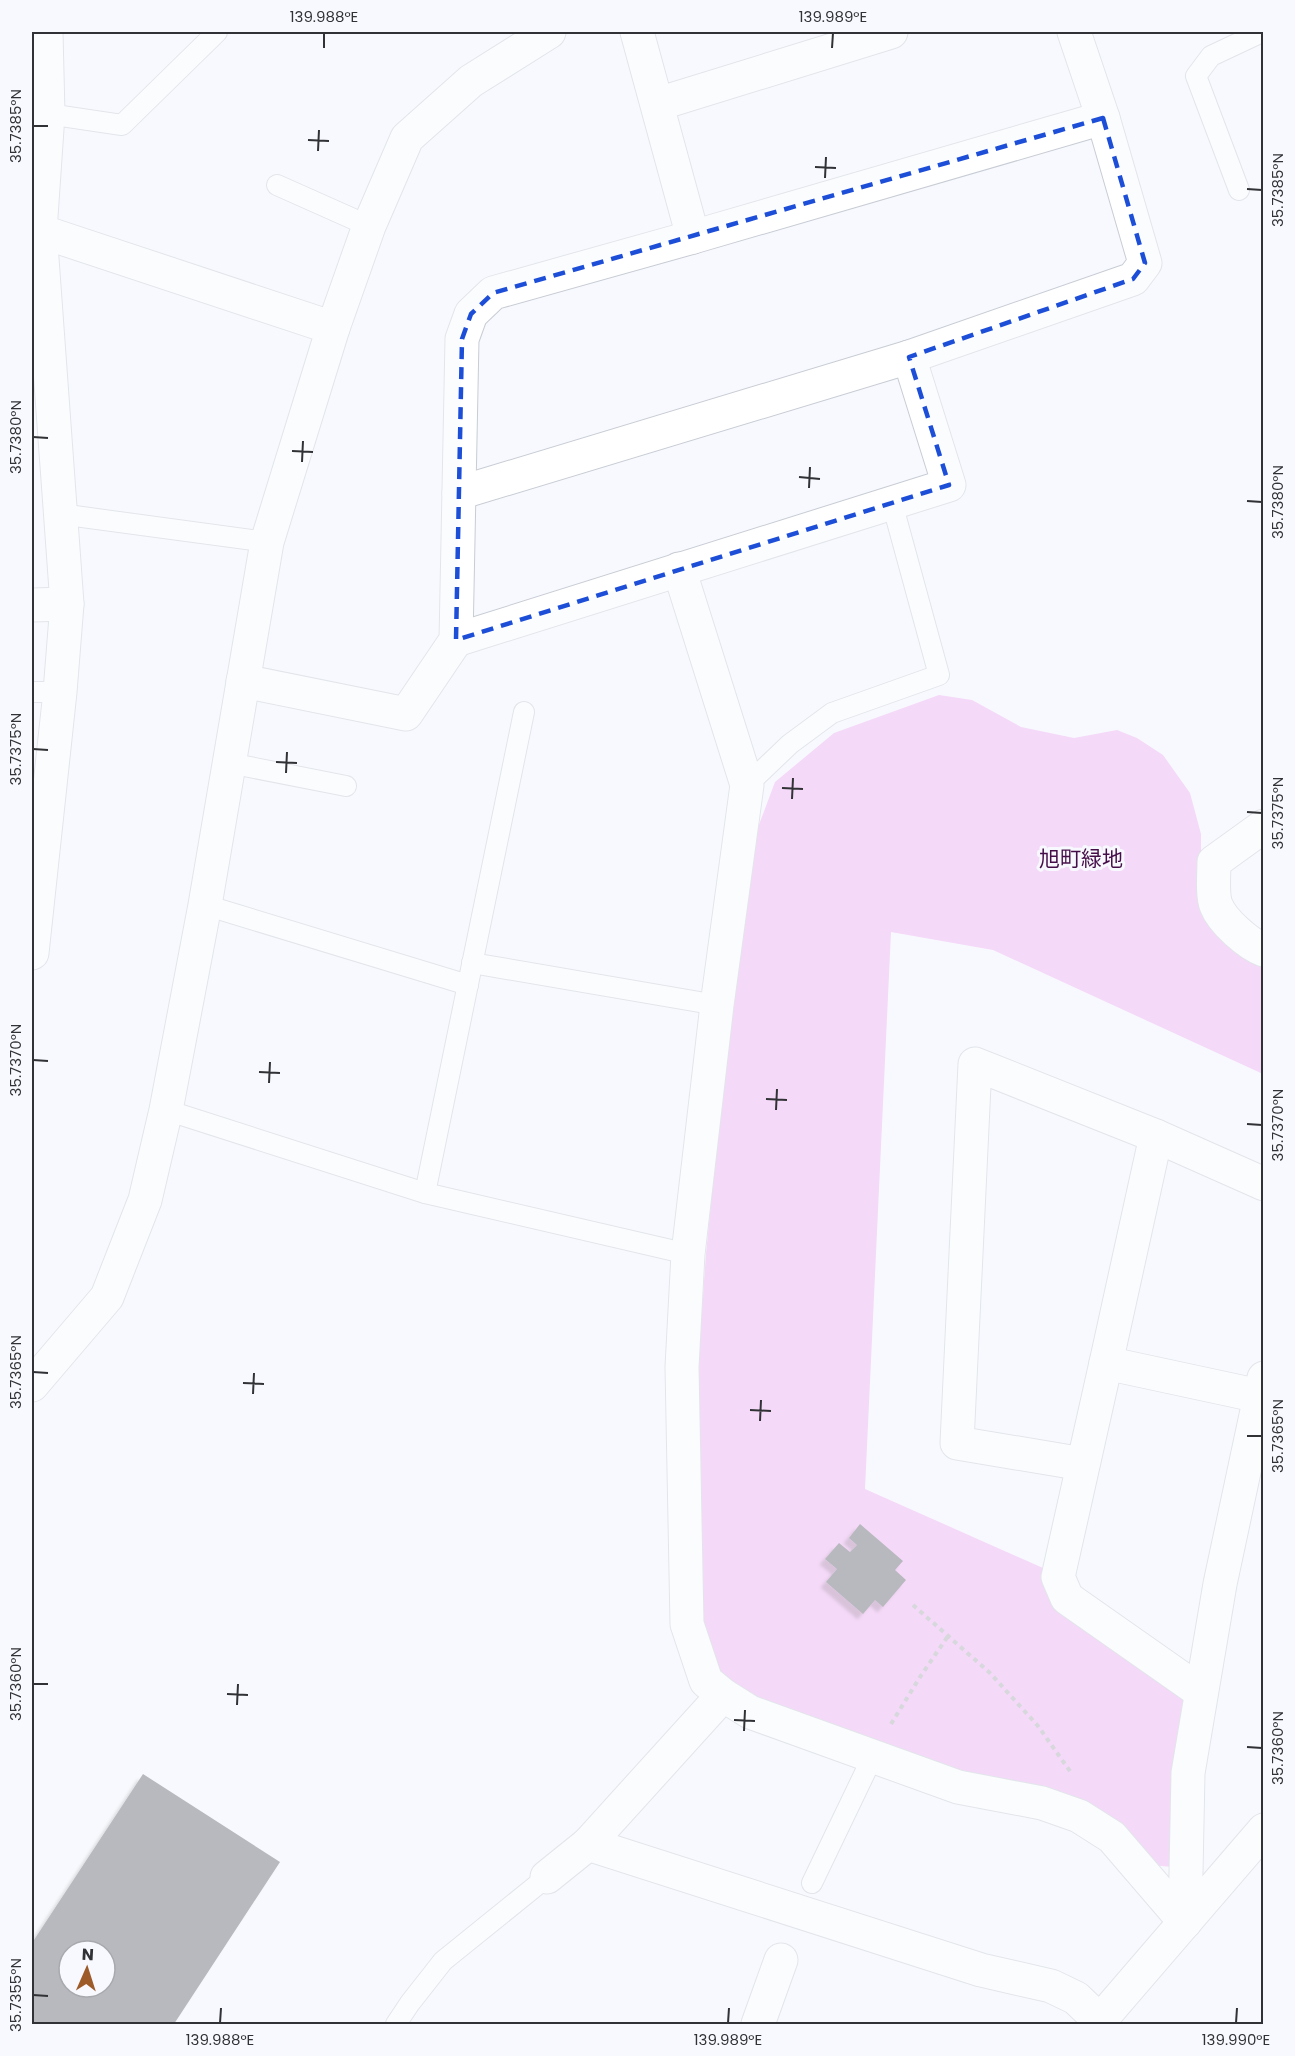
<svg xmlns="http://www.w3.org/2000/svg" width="1295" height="2056" font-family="Poppins,'Noto Sans JP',sans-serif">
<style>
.forest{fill:#f1b1f2}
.building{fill:#6b6a71;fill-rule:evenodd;filter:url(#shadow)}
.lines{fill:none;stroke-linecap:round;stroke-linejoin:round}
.service-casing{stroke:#c8ccd4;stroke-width:22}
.minor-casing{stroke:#c8ccd4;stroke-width:35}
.path{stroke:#adafb3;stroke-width:4;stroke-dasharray:4.5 4.5;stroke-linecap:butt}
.service{stroke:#fff;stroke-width:20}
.minor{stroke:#fff;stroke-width:33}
.marked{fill:none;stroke:#1d4ed8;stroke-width:4.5;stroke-dasharray:12 8;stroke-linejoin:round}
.ticks{fill:none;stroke:#313235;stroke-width:2}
.labels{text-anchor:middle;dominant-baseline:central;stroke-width:6;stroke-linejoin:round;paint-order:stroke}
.park-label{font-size:21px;fill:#460e49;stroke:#f7f9fe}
.neatline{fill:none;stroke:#313235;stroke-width:2}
.ticks-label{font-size:15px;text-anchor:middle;fill:#313235}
</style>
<defs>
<filter id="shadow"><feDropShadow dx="-5.5" dy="5.5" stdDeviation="1.5" flood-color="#0004"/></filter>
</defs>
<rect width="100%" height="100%" fill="#f7f9fe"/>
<polygon class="forest" points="939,695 972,700 1021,727 1074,738 1117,730 1137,738 1163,755 1190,793 1201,834 1201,859 1263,961 1263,1074 993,950 891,932 865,1489 1043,1568 1050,1601 1189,1700 1173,1867 1150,1865 1002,1786 756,1699 716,1671 701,1630 698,1366 706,1254 730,1008 754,838 775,782 834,733"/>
<g class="building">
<polygon points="860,1524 903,1561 895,1570 906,1580 883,1607 875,1600 863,1614 826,1582 837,1569 825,1559 839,1543 850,1552 857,1545 849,1538"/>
<path d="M143,1774L280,1862L174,2024H32V1943ZM69,1951H105V1987H69Z"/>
</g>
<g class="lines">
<g class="service-casing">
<g id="service">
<polyline points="48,114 122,125 217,32"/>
<polyline points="277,185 369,226"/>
<polyline points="1239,190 1196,76 1211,56 1262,32"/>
<polyline points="60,514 267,542"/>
<polyline points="32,692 60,692"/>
<polyline points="229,763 346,786"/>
<polyline points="747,785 790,744 832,713 939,675 892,503"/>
<polyline points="205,905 468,985"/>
<polyline points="472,963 717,1005"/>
<polyline points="166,1110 425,1193 688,1254"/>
<polyline points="425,1193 524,712"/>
<polyline points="812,1883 873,1756"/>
<polyline points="396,2024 410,2003 443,1961 547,1877"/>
</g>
</g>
<g class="minor-casing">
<g id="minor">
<polyline points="637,32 693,237"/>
<polyline points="658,104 891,32"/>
<polyline points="40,231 333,328"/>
<polyline points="459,493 909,357 1133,279 1145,263 1103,118 1074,32"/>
<polyline points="679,569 747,785 717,1005 688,1254 682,1367 687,1624 706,1681 723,1695 750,1712 958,1787 1042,1803 1079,1816 1112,1837 1185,1922"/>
<polyline points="32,605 67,604"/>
<polyline points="456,640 949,485 909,357"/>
<polyline points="243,681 406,714 456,640 462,339 471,314 493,293 693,237 1103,118"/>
<path d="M1264,826L1214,862C1214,873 1212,895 1216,905C1222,921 1248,944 1264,950"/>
<polyline points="32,953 60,692 67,604 40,231 48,114 46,32"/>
<polyline points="1156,1136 1264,1184"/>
<polyline points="1106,1363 1058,1577 1067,1598 1201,1692"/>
<polyline points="32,1385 107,1297 145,1200 166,1110 205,905 267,542 333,328 369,226 407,138 471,81 549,32"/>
<polyline points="1083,1464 957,1443 975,1064 1156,1136 1106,1363 1264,1397"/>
<polyline points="588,1844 981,1970 1051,1986 1076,1998 1100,2021"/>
<polyline points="547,1877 588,1844 723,1695"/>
<polyline points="1185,1922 1188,1773 1220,1584 1264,1378"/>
<polyline points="758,2024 781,1960"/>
<polyline points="1097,2024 1264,1830"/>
</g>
</g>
<g class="path">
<polyline points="913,1605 990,1673 1038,1726 1072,1774"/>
<polyline points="891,1724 920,1677 948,1636"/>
</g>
<use href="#service" class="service"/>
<use href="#minor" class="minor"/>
</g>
<path d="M0 0H1295V2056H0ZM1103,118L1145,263L1133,279L909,357L949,485L456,640L462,339L471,314L493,293Z" fill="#f7f9fe" fill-opacity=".55" fill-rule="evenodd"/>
<path class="marked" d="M1103,118L1145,263L1133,279L909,357L949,485L456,640L462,339L471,314L493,293Z"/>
<path class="ticks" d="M324,48V33M832,48L833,33M33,126H48M308,140L329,141M318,151L319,130M815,167L836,168M825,178L826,157M1247,189L1262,190M33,437L48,438M292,451L313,452M302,462L303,441M799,477L820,479M809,488L810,467M1247,501L1262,502M33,749L48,750M276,762L297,763M286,773L287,752M782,788L803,789M792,799L793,778M1247,812L1262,813M33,1060L48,1061M259,1072L280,1073M269,1083L270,1062M766,1099L787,1100M776,1110L777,1089M1247,1124L1262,1125M33,1372L48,1373M243,1383L264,1384M253,1394L254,1373M750,1410L771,1411M760,1421L761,1400M1247,1436H1262M33,1684H48M227,1694L248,1695M237,1705L238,1684M734,1720L755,1721M744,1731L745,1710M1247,1747L1262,1748M33,1995L48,1996M220,2023L221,2008M728,2023L729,2008M1236,2023L1237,2008"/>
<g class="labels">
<g class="park-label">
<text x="1081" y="858">旭町緑地</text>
</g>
</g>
<rect width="1295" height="2056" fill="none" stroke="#f7f9fe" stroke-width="66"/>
<g transform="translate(87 1969) rotate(3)"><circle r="28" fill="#f7f9fe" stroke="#a8a9ae" stroke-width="1.5"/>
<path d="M0-4.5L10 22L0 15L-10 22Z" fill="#9e5b2a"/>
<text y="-9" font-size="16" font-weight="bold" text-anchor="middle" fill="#313235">N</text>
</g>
<rect x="33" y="33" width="1229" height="1990" class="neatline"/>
<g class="ticks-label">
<text x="324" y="22">139.988°E</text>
<text x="833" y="22">139.989°E</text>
<text transform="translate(16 126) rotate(-90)" y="5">35.7385°N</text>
<text transform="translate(1278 190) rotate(-90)" y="5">35.7385°N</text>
<text transform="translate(16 437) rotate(-90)" y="5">35.7380°N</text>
<text transform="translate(1278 502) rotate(-90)" y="5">35.7380°N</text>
<text transform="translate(16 749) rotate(-90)" y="5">35.7375°N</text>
<text transform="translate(1278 813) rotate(-90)" y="5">35.7375°N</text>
<text transform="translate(16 1060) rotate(-90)" y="5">35.7370°N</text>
<text transform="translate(1278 1125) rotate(-90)" y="5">35.7370°N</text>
<text transform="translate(16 1372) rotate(-90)" y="5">35.7365°N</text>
<text transform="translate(1278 1436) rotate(-90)" y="5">35.7365°N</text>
<text transform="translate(16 1684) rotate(-90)" y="5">35.7360°N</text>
<text transform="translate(1278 1748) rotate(-90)" y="5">35.7360°N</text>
<text transform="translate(16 1995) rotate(-90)" y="5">35.7355°N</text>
<text x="220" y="2045">139.988°E</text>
<text x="728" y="2045">139.989°E</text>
<text x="1236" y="2045">139.990°E</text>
</g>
</svg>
